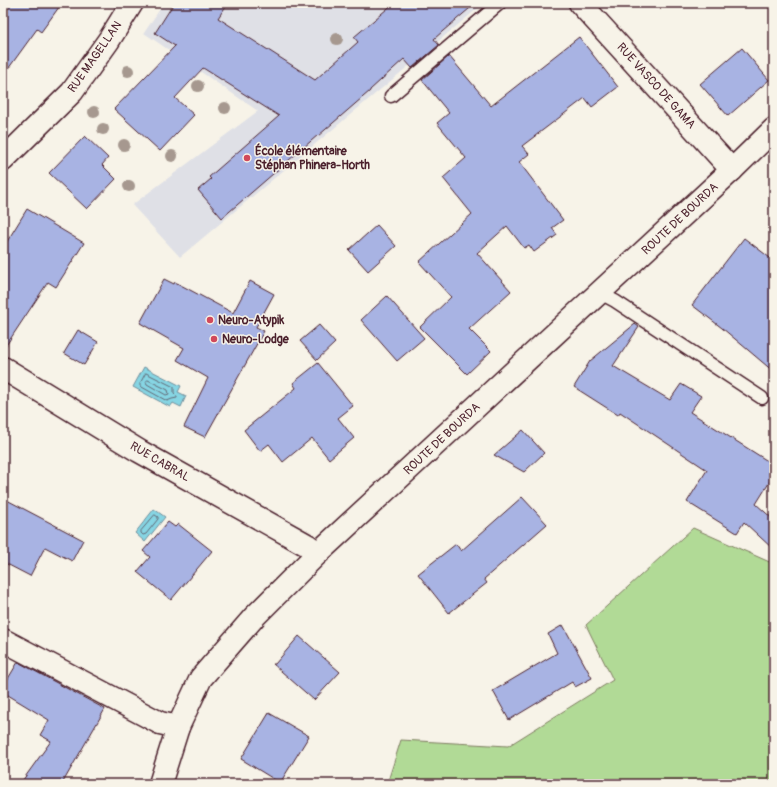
<svg xmlns="http://www.w3.org/2000/svg" width="777" height="787" font-family="Pangolin,sans-serif">
<style>
.built{fill:#dfe0e6}
.green{fill:#b1da96;stroke:#7e7c60}
.water{fill:#86d5e3;stroke:#6e8c99}
.lines{fill:none;stroke-linecap:round;stroke-linejoin:round}
.shore{stroke:#626875;stroke-width:1}
.building{fill:#a8b3e3;stroke:#4a1f2b}
.service-casing{stroke:#4a1f2b;stroke-width:15}
.minor-casing{stroke:#4a1f2b;stroke-width:25}
.service{stroke:#f7f3e8;stroke-width:12}
.minor{stroke:#f7f3e8;stroke-width:22}
.tree{fill:#a6988f}
.poi-dot{fill:#d1495b;stroke:#f7f3e8;stroke-width:1.5}
.labels{text-anchor:middle;dominant-baseline:central;stroke-width:3;stroke-linejoin:round;paint-order:stroke}
.street-label{font-size:12px;fill:#4a1f2b;stroke:#f7f3e8}
.poi-label{font-size:12px;font-weight:bold;fill:#4a1f2b;stroke:#f7f3e8;text-anchor:start}
</style>
<rect width="100%" height="100%" fill="#f7f3e8"/>
<filter id="ink" filterUnits="userSpaceOnUse"><feTurbulence type="fractalNoise" baseFrequency=".025" numOctaves="2"/><feDisplacementMap in="SourceGraphic" scale="8" xChannelSelector="R" yChannelSelector="G"/><feConvolveMatrix kernelMatrix="1 2 1 2 8 2 1 2 1" color-interpolation-filters="sRGB"/></filter>
<g filter="url(#ink)">
<polygon class="built" points="164,3 484,3 180,257 132,205 258,111 144,33"/>
<polygon class="green" points="693,528 774,564 774,784 387,784 401,740 508,746 613,680 586,625"/>
<g class="water">
<polygon points="144,367 181,386 178,392 186,396 181,407 173,403 170,407 133,387"/>
<polygon points="154,509 165,517 145,542 135,533"/>
</g>
<g class="lines">
<g class="shore">
<polygon points="146,373 174,387 174,393 177,396 177,398 172,399 167,401 140,386 140,384"/>
<polygon points="148,380 168,390 169,394 166,395 147,384 146,382"/>
<polygon points="155,515 158,517 158,519 146,534 143,535 141,533 141,531"/>
</g>
</g>
<g class="building">
<polygon points="3,3 62,3 41,32 37,29 3,76"/>
<polygon points="174,3 228,3 218,18 315,80 358,42 354,37 394,3 476,3 443,31 434,39 439,45 412,68 404,59 370,90 370,91 318,136 318,135 222,218 198,190 211,179 209,177 279,116 203,68 175,98 194,115 160,151 114,109 175,46 155,33"/>
<polygon points="579,37 618,87 592,107 585,98 522,146 529,154 519,162 563,220 552,228 557,235 534,252 529,245 524,248 507,226 477,253 511,291 469,329 491,351 467,374 420,327 451,297 419,262 472,214 443,178 466,158 437,123 449,113 422,80 449,56 491,106"/>
<polygon points="742,48 769,80 728,116 700,84"/>
<polygon points="85,136 108,158 102,165 116,179 87,209 49,173"/>
<polygon points="27,209 84,243 56,287 48,282 3,350 3,248"/>
<polygon points="377,225 396,246 368,271 349,250"/>
<polygon points="744,238 774,261 774,372 722,328 692,305"/>
<polygon points="164,279 174,284 175,282 233,313 250,281 274,294 256,327 264,331 205,437 184,427 208,378 177,360 184,348 140,323"/>
<polygon points="387,296 424,338 397,361 361,320"/>
<polygon points="635,324 639,327 613,366 670,400 681,384 701,396 690,412 774,465 774,475 756,504 774,520 774,550 744,522 737,533 687,502 707,470 620,412 618,415 574,387 590,361"/>
<polygon points="319,325 335,343 317,360 300,341"/>
<polygon points="78,330 98,342 84,365 64,353"/>
<polygon points="318,363 353,406 338,418 354,438 329,459 312,438 283,462 269,444 260,451 244,430 296,388 293,383"/>
<polygon points="523,430 544,453 524,472 494,455"/>
<polygon points="522,497 547,524 484,579 487,583 449,613 418,574 456,544 461,551"/>
<polygon points="3,498 83,540 72,561 45,547 30,576 3,562"/>
<polygon points="168,522 175,527 178,524 212,551 171,600 137,572 150,557 143,551"/>
<polygon points="563,625 592,678 575,687 572,682 509,720 493,691 557,653 548,634"/>
<polygon points="299,636 340,672 314,700 273,664 275,664"/>
<polygon points="18,662 105,709 62,784 20,784 51,741 40,735 49,720 3,692 3,687"/>
<polygon points="269,713 309,736 280,783 241,759"/>
</g>
<g class="lines">
<g class="service-casing">
<g id="service">
<polyline points="391,96 500,3"/>
<polyline points="600,293 615,301 762,398"/>
</g>
</g>
<g class="minor-casing">
<g id="minor">
<polyline points="580,3 732,170"/>
<polyline points="3,160 72,92 109,40 132,3"/>
<polyline points="3,368 139,451 307,545 318,553"/>
<polyline points="3,640 160,723 178,727"/>
<polyline points="160,784 178,727 201,678 255,616 318,553 732,170 774,129"/>
</g>
</g>
<use href="#service" class="service"/>
<use href="#minor" class="minor"/>
</g>
<g class="tree">
<circle cx="337" cy="39" r="6"/>
<circle cx="128" cy="71" r="6"/>
<circle cx="198" cy="86" r="6"/>
<circle cx="225" cy="108" r="6"/>
<circle cx="94" cy="112" r="6"/>
<circle cx="103" cy="129" r="6"/>
<circle cx="124" cy="145" r="6"/>
<circle cx="172" cy="156" r="6"/>
<circle cx="129" cy="186" r="6"/>
</g>
</g>
<g class="poi-dot">
<circle cx="247" cy="158" r="4"/>
<circle cx="210" cy="320" r="4"/>
<circle cx="214" cy="339" r="4"/>
</g>
<g class="labels">
<g class="street-label">
<text transform="translate(95 57) rotate(-55)">RUE MAGELLAN</text>
<text transform="translate(656 86) rotate(48)">RUE VASCO DE GAMA</text>
<text transform="translate(680 219) rotate(-43)">ROUTE DE BOURDA</text>
<text transform="translate(442 439) rotate(-43)">ROUTE DE BOURDA</text>
<text transform="translate(160 462) rotate(30)">RUE CABRAL</text>
</g>
<g class="poi-label">
<text x="255" y="151">École élémentaire<tspan x="255" dy="14">Stéphan Phinera-Horth</tspan></text>
<text x="218" y="320">Neuro-Atypik</text>
<text x="222" y="339">Neuro-Lodge</text>
</g>
</g>
<rect width="777" height="787" fill="none" stroke="#f7f3e8" stroke-width="16"/>
<rect x="8" y="8" width="761" height="771" fill="none" stroke="#4a1f2b" stroke-width="1.5" filter="url(#ink)"/>
</svg>
